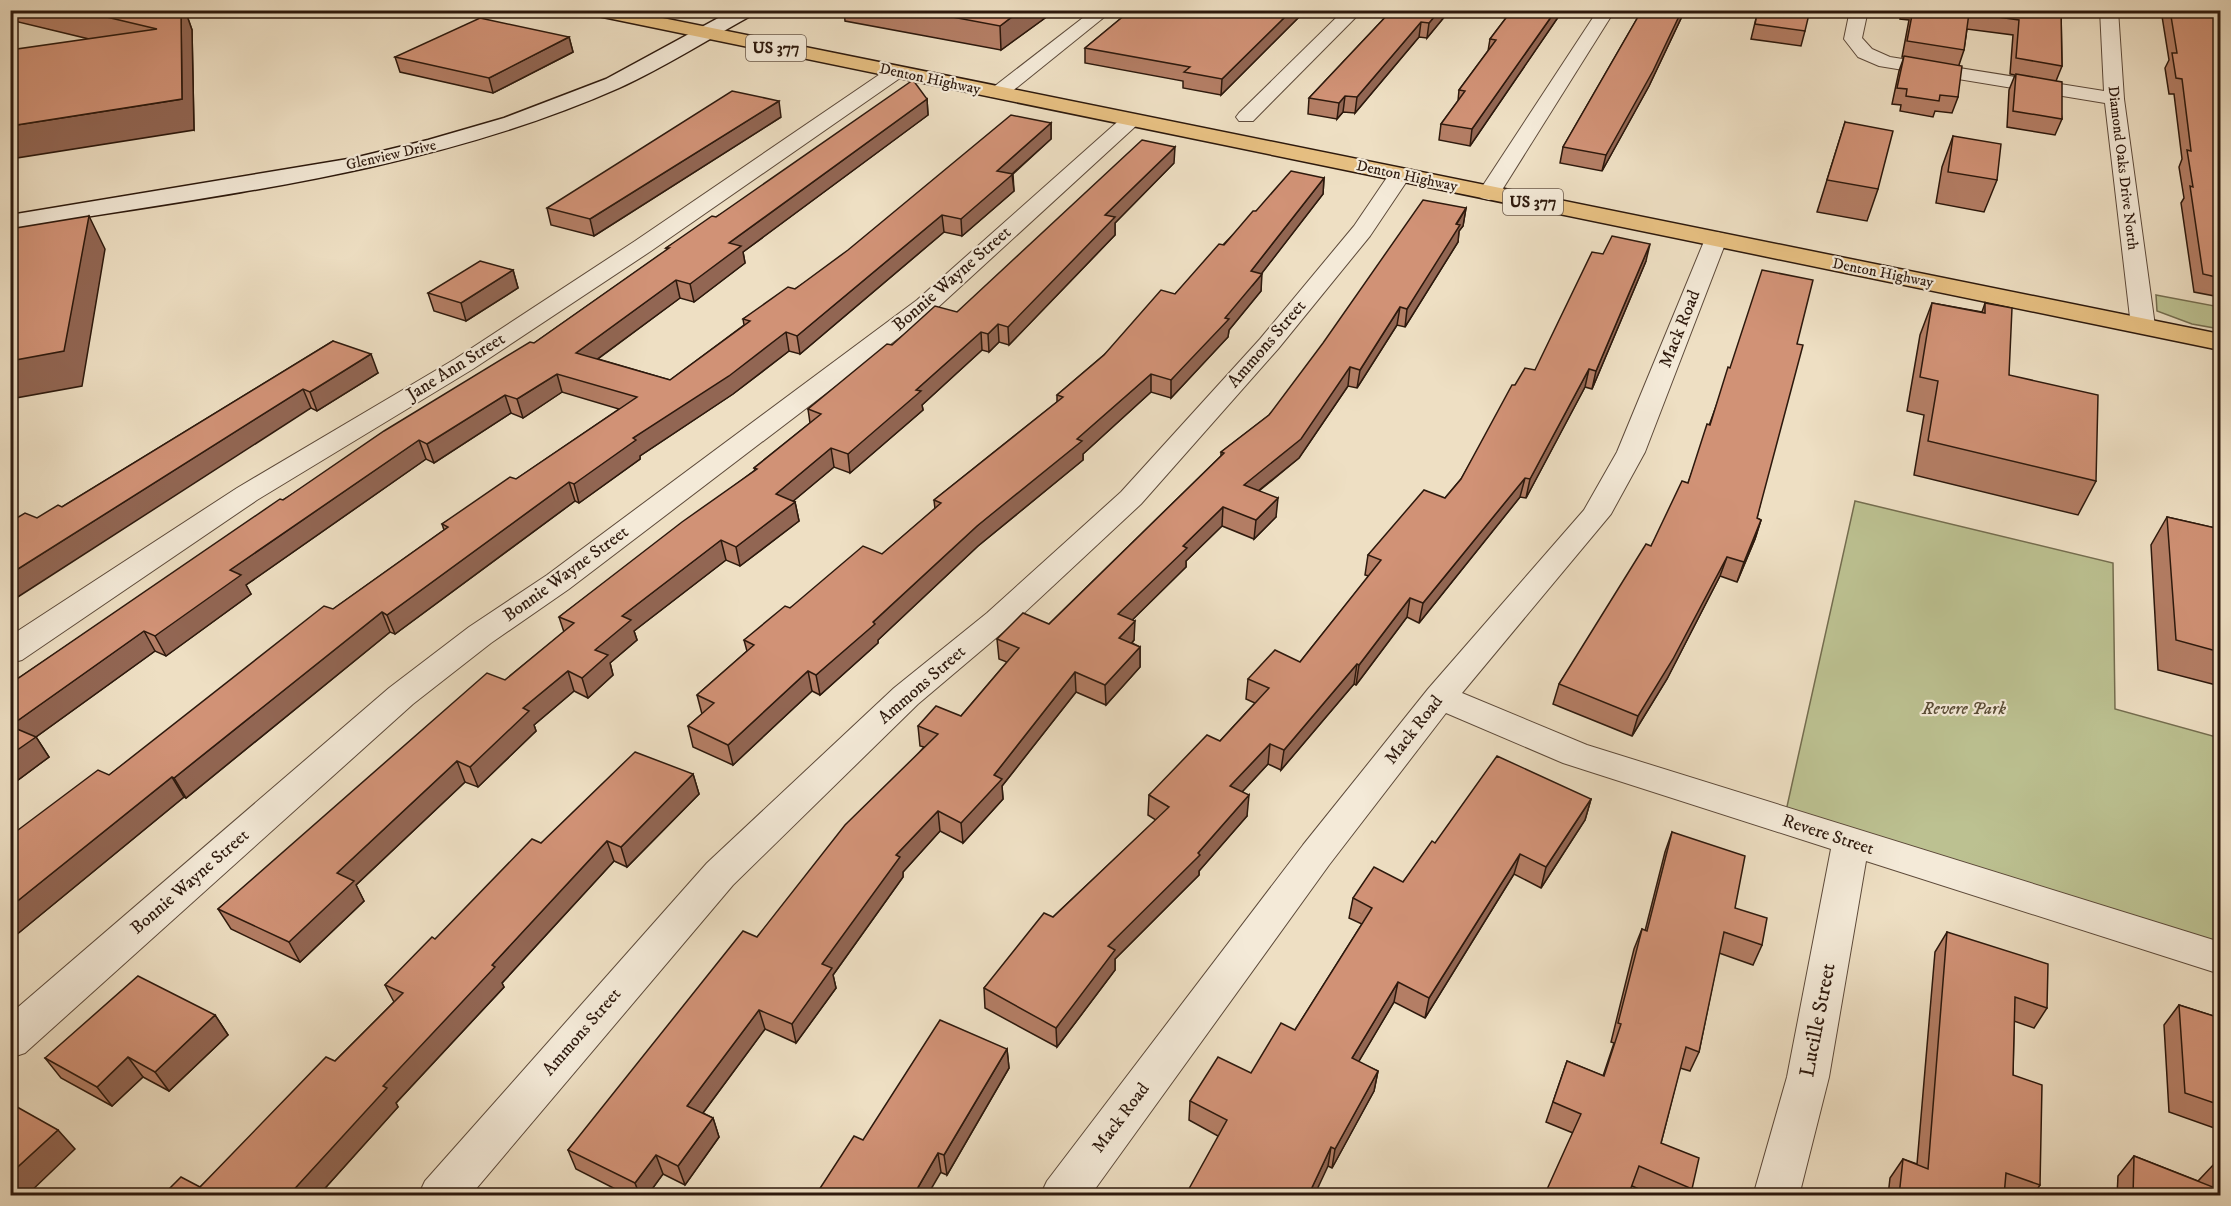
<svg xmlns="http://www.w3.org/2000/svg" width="2231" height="1206" font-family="'IM FELL DW Pica',serif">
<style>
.green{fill:#bcc191;stroke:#746d4f;stroke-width:1.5}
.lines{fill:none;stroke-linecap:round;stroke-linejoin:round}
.minor-casing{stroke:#5d4a3a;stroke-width:2}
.secondary-casing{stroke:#2d190d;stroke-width:3}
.primary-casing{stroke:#2d190d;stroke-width:3}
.minor{fill:#f4ead8;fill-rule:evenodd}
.secondary{fill:#f4ead8;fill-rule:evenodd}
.primary{fill:#e7c082;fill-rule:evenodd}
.wall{fill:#b47e65;stroke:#2d190d;stroke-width:1.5}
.shaded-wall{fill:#926653;stroke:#2d190d;stroke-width:1.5}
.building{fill:#d19276;stroke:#2d190d;stroke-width:1.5}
.labels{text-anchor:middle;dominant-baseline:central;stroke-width:4.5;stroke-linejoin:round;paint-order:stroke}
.far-street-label{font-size:15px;fill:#2d190d;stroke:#f4ead8}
.shield{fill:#f4ead8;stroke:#69584a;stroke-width:1.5}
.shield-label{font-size:16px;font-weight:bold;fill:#2d190d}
.street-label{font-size:18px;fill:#2d190d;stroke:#f4ead8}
.park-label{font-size:18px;font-style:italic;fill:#584b35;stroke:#f4ead8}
.near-street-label{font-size:21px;fill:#2d190d;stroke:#f4ead8}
</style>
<rect width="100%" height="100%" fill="#eedfc3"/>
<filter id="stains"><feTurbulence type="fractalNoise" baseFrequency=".00333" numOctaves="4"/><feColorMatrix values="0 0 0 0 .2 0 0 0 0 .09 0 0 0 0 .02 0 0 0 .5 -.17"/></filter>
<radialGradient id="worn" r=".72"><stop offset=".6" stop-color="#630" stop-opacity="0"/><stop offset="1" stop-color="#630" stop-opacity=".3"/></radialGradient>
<g class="green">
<polygon points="2156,295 2220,307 2220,329 2192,324 2157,311"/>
<polygon points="1855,501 2113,563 2115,709 2220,738 2220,945 1786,811"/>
</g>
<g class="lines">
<g class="minor-casing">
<g id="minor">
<polygon points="1093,10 1113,10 1005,97 991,97 988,93 991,89"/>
<polygon points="1344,10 1363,10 1253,121 1239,121 1236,117 1239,113"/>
<polygon points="1598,10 1615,10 1497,198 1489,200 1481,198 1478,193"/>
<polygon points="1850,10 1868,10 1862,38 1872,49 1890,57 2104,91 2100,10 2118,10 2124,99 2155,326 2152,331 2143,333 2134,331 2131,326 2105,103 1879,66 1858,57 1844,39"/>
<polygon points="896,66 903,68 905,72 903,76 651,251 473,369 257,500 22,660 10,663 10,636 237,488 455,359 635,241 889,68"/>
<polygon points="1131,114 1138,116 1141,120 1138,124 935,310 569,589 491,643 413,704 25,1053 10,1058 10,1014 389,688 469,627 547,575 917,300 1124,116"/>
<polygon points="1400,169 1408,170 1411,175 1370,236 1278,349 1141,504 1009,627 918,704 733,885 470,1196 418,1196 425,1181 707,863 894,688 987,613 1121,492 1260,339 1354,226 1392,170"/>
<polygon points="1716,232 1724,234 1727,239 1645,452 1611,514 1462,693 1587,745 2220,942 2220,974 1866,861 1829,1077 1799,1196 1753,1196 1787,1077 1831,849 1563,763 1446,713 1329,865 1090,1196 1040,1196 1047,1181 1303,845 1428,689 1584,510 1617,452 1705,239 1708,234"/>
</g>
</g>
<g class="secondary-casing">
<path id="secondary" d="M733,10H757L754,14C710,38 665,67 619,88C427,173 216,195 10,229V215L354,158L428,140L504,118L606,79Z"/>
</g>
<g class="primary-casing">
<polygon id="primary" points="584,10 623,10 2220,334 2220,350 593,15"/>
</g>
<use href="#minor" class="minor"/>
<use href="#secondary" class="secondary"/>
<use href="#primary" class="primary"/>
</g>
<g class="wall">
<polygon points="10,10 185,10 192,30 194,130 89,39 10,20"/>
<polygon points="844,10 1056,10 1001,50 845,21"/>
<polygon points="1131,10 1306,10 1221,95 1183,88 1183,81 1085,63 1085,48"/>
<polygon points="1392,10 1450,10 1427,38 1419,37 1355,113 1343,112 1337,119 1308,114 1309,98"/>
<polygon points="1512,10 1563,10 1470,146 1439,140 1441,124 1458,101 1459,90 1488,51 1490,39"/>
<polygon points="1642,10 1685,10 1649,86 1602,171 1560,163 1563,147"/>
<polygon points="1758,10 1805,31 1801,46 1751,39"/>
<polygon points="1902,10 2061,10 2062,66 2056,81 2062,119 2055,135 2007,127 2009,90 2015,75 2010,74 2013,35 1967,29 1964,50 1959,65 1958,97 1952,113 1935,111 1933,117 1900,111 1901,105 1892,104 1899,71 1904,57 1902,57 1909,20 1900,19"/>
<polygon points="2161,10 2220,10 2220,297 2194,292 2181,203 2184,198 2179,167 2182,159 2174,94 2169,94 2165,68 2169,60"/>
<polygon points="569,37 573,52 493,93 400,72 395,57"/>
<polygon points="927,99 928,115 743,252 745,263 694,302 680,298 598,359 670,380 744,325 743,319 795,289 1051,123 1051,139 1013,174 1014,191 962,236 944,232 800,354 789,351 733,394 640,456 640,459 579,503 575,501 395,634 390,632 186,798 184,797 10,940 10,836 109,775 333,609 444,530 442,524 516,479 619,409 562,392 523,418 511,413 434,463 426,459 246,585 251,594 166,656 155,651 36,737 49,757 10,786 10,684 283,500 534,343 667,250 666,248 716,217"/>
<polygon points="781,117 594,236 551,225 547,208"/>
<polygon points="1845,122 1878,189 1867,221 1817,212"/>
<polygon points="1953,136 1997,180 1984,212 1936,203 1942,167"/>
<polygon points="1174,163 1115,223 1115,235 1009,345 999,342 989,352 982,350 922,405 923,410 850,473 834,467 793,501 795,502 799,521 740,566 726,560 634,631 637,640 610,663 613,675 588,698 574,691 534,725 536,731 478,787 465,782 356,885 364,901 300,962 231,929 218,909 505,680 564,632 559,617 755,470 754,468 810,423 808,409 892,345 957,312"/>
<polygon points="1324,178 1323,194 1261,274 1261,291 1229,330 1228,337 1171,398 1151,392 1083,454 1083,460 978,546 878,640 878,643 820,695 812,691 733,765 693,747 688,726 702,714 697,695 747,651 744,640 790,608 882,554 935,509 934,500 1057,402 1057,395 1175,294 1256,211"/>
<polygon points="1466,208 1463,226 1459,231 1458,242 1405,327 1397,325 1357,388 1348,386 1299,458 1259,491 1276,517 1254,539 1222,526 1186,561 1186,567 1132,620 1134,640 1132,643 1140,647 1140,667 1106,705 1076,692 1002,786 1003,799 963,843 940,831 903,872 903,877 833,975 836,988 796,1043 765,1029 703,1113 713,1118 719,1137 685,1185 663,1174 647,1196 629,1196 576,1169 568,1150 757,937 924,747 920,746 918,726 961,716 1007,662 999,659 997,639 1049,624 1221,456 1221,452 1269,415"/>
<polygon points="1646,261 1592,389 1585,387 1526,498 1520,497 1419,623 1407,617 1356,685 1354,684 1281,770 1268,764 1242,792 1247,816 1199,871 1199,875 1115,959 1115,970 1057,1047 985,1008 984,988 1053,917 1156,820 1148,815 1149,795 1220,741 1255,703 1246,699 1248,679 1300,662 1369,576 1365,575 1368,555 1445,498 1461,479 1515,385 1535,370"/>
<polygon points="513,270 518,288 466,321 434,311 428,293"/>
<polygon points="1932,303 1982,312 1985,303 2009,375 2096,481 2078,515 1914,475 1924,415 1907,411 1920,335"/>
<polygon points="333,341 378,373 317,411 311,408 62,507"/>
<polygon points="1797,344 1757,518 1761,520 1755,539 1737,582 1720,576 1667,679 1632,736 1553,704 1559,684 1651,546 1688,483 1730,368"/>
<polygon points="2167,517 2220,529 2220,686 2158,670 2151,545"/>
<polygon points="693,774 699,794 627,867 614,861 502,983 504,987 396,1103 398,1107 318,1196 162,1196 200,1187 335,1061 394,1002 385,985 541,843"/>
<polygon points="1591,799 1585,820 1541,888 1514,874 1425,1018 1394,1002 1358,1062 1378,1071 1374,1091 1332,1168 1328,1166 1218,1136 1189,1120 1190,1101 1251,1073 1295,1030 1362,924 1349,918 1353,898 1403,882 1435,843"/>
<polygon points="1672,832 1735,908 1762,945 1753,965 1719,953 1699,1052 1690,1071 1680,1068 1661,1143 1692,1189 1689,1196 1655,1196 1632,1186 1573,1133 1546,1122 1567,1061 1603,1076 1614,1043 1611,1042 1634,949 1642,929 1645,931 1665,852"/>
<polygon points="1947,932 2047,1008 2034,1028 2014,1021 2013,1075 2040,1185 2033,1196 1888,1196 1890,1178 1903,1159 1917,1164 1935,952"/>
<polygon points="2179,1005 2220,1018 2220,1196 2117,1196 2118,1176 2134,1156 2198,1181 2214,1164 2220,1166 2220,1130 2169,1112 2164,1025"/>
<polygon points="215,1015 228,1035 169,1091 143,1077 112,1106 61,1078 45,1058"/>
<polygon points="1007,1049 1009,1068 947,1175 863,1140"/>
</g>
<g class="shaded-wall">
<polygon points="181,10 185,10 192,30 194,130 10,159 10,126 182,99"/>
<polygon points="1021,10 1056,10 1001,50 1000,26"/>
<polygon points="1292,10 1306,10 1221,95 1222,79"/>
<polygon points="1440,10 1450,10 1427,38 1429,23"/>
<polygon points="1556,10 1563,10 1470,146 1472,129"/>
<polygon points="1682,10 1685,10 1649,86 1602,171 1606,155"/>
<polygon points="1421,22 1419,37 1355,113 1357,97"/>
<polygon points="569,37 573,52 493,93 489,78"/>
<polygon points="1345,96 1343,112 1337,119 1339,103"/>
<polygon points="927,99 928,115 743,252 745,263 694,302 690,284 729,243"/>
<polygon points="779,101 781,117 594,236 590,219"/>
<polygon points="1051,123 1051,139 1012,174 1014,191 962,236 961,219 997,171"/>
<polygon points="1175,147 1174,163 1115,223 1115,235 1009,345 1008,327 1105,215"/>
<polygon points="1324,178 1323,194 1252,286 1262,274 1261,291 1229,330 1228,337 1171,398 1171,380 1225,318 1251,271"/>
<polygon points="1466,208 1463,226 1459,231 1458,242 1405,327 1407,309"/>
<polygon points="942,215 944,232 800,354 797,336"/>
<polygon points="89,216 105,249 82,386 10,399 10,361"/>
<polygon points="1650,244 1646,261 1592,389 1596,371"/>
<polygon points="513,270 518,288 466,321 461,303"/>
<polygon points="676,280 680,298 581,371 576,353"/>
<polygon points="1400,307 1397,325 1357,388 1360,370"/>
<polygon points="998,324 999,342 989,352 988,334"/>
<polygon points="786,332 789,351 733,394 640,456 640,459 579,503 574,484 633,438"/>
<polygon points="981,332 982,350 922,405 923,410 850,473 848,454 916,390"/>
<polygon points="371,354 378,373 317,411 310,392"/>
<polygon points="1350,367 1348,386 1299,458 1242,504 1244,485"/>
<polygon points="1589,369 1585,387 1526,498 1530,479"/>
<polygon points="557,374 562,392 523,418 517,399"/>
<polygon points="1151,374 1151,392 1083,454 1083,460 978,546 878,640 878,643 820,695 816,675 977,526"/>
<polygon points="303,389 311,408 10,602 10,574"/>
<polygon points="505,395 511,413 434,463 427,444"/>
<polygon points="419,440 426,459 246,585 251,594 166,656 155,636 230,570"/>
<polygon points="831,448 834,467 779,513 776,494"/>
<polygon points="1525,478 1520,497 1419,623 1423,603"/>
<polygon points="569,482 575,501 395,634 387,615"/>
<polygon points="1278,498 1276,517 1254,539 1256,520"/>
<polygon points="795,502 799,521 740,566 736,547"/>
<polygon points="1223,507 1222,526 1186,561 1186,567 1118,634 1118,614 1183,546"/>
<polygon points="1761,520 1755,539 1737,582 1744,562"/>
<polygon points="721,540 726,560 634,631 637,640 610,663 613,675 588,698 582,678 595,650 622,616"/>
<polygon points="1727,557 1720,576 1667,679 1632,736 1638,716"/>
<polygon points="1410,598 1407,617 1356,685 1359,665"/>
<polygon points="382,612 390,632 186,798 174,778"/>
<polygon points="1135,621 1134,640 1119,658 1119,638"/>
<polygon points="144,631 155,651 36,737 49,757 10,786 10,726"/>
<polygon points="1140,647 1140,667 1106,705 1105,685"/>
<polygon points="1357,664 1354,684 1281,770 1284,750"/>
<polygon points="568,671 574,691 534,725 536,731 478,787 470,767 523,708"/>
<polygon points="808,671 812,691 733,765 728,745"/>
<polygon points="1075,672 1076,692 1002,786 1003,799 963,843 961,823 994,775"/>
<polygon points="1270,744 1268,764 1229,806 1230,786"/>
<polygon points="457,761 465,782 356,885 364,901 300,962 289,942 337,873"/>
<polygon points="693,774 699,794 627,867 621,847"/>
<polygon points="172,777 184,797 10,940 10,907"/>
<polygon points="1249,795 1247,816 1199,871 1199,875 1115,959 1115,970 1057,1047 1056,1028 1108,946 1198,853"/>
<polygon points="1591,799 1585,820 1541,888 1546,867"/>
<polygon points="938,811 940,831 903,872 903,877 833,975 836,988 796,1043 792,1024 822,964 896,855"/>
<polygon points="607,841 614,861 502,983 504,987 396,1103 398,1107 318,1196 288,1196 383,1086 492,965"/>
<polygon points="1520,854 1514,874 1425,1018 1429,998"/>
<polygon points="1398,982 1394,1002 1349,1078 1352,1058"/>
<polygon points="759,1010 765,1029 694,1125 687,1106"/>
<polygon points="215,1015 228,1035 169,1091 155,1072"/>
<polygon points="1007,1049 1009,1068 947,1175 944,1155"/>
<polygon points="128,1057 143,1077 112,1106 97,1087"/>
<polygon points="1378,1071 1374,1091 1332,1168 1335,1149"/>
<polygon points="713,1118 719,1137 685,1185 678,1166"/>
<polygon points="58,1130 75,1149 26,1196 10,1196 10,1174"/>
<polygon points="1331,1147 1328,1166 1314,1196 1308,1196"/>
<polygon points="938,1153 941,1172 927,1196 913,1196"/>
<polygon points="656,1155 663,1174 647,1196 640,1196 635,1183"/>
</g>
<g class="building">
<polygon points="77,10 181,10 182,99 10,126 10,50 157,29"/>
<polygon points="915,10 1021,10 1000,26"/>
<polygon points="1131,10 1292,10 1222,79 1184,72 1190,67 1085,48"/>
<polygon points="1392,10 1440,10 1429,23 1421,22 1357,97 1345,96 1339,103 1309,98"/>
<polygon points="1512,10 1556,10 1472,129 1441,124 1465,91 1459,90 1496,40 1490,39"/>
<polygon points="1642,10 1682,10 1653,71 1606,155 1563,147"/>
<polygon points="1758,10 1810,10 1805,31 1755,24"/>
<polygon points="1913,10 2061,10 2062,66 2016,58 2019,20 1969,13 1964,50 1907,41"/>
<polygon points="2170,10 2220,10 2220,278 2203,274 2190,186 2193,187 2187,150 2191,151 2182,79 2176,78 2172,53 2177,53"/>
<polygon points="480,18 569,37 489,78 395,57"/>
<polygon points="1904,56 1962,66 1958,97 1940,95 1939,101 1906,96 1907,89 1897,88"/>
<polygon points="2016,74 2062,82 2062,119 2013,111"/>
<polygon points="913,80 927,99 729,243 741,246 690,284 676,280 576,353 670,380 750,321 743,319 788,287 795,289 848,250 1011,115 1051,123 997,171 1013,174 961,219 942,215 797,336 786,332 729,376 633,438 636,440 574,484 569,482 387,615 382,612 174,778 172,777 10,907 10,836 98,770 109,775 324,606 333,609 448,527 442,524 510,477 516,479 637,397 557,374 517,399 505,395 427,444 419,440 230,570 241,575 155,636 144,631 10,726 10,684 280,499 283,500 384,431 530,342 534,343 669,248 666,248 712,216 716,217"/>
<polygon points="732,91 779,101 590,219 547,208"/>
<polygon points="1845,122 1893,131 1878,189 1827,180"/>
<polygon points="1953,136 2001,144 1997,180 1948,172"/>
<polygon points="1142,140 1175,147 1105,215 1115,217 1008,327 998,324 988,334 981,332 916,390 921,391 848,454 831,448 776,494 795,502 736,547 721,540 622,616 631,620 595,650 608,655 582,678 568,671 523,708 529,711 470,767 457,761 337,873 354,881 289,942 218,909 487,673 505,680 574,623 559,617 682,522 757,469 754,468 821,414 808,409 887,344 892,345 935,306 957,312"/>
<polygon points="1291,171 1324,178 1251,271 1262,274 1225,318 1229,319 1171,380 1151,374 1077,439 1082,441 977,526 873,622 875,624 816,675 808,671 728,745 688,726 714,703 697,695 754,645 744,640 785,606 790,608 863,546 882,554 941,503 934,500 1063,397 1057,395 1104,355 1161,290 1175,294 1219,244 1224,245 1253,211 1256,211"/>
<polygon points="1423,200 1466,208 1456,224 1460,225 1407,309 1400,307 1360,370 1350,367 1301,439 1244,485 1278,498 1256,520 1223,507 1183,546 1187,548 1118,614 1135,621 1119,638 1140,647 1105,685 1075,672 994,775 1002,779 961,823 938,811 896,855 900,857 822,964 832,968 792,1024 759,1010 687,1106 713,1118 678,1166 656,1155 635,1183 568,1150 743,931 757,937 845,825 938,734 918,726 936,706 961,716 1019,648 997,639 1023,613 1049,624 1224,453 1221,452 1269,415 1323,343"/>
<polygon points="89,216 64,351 10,361 10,229"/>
<polygon points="1612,236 1650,244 1596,371 1589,369 1530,479 1525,478 1423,603 1410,598 1359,665 1357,664 1284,750 1270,744 1230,786 1249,795 1198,853 1200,855 1108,946 1115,950 1056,1028 984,988 1044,913 1053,917 1169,807 1149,795 1207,735 1220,741 1269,688 1248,679 1275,650 1300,662 1381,560 1368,555 1424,490 1445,498 1461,479 1512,385 1515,385 1525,368 1535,370 1592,252 1603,254"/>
<polygon points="480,261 513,270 461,303 428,293"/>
<polygon points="1762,270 1813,280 1797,344 1803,345 1757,518 1761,520 1744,562 1727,557 1673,659 1638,716 1559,684 1646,544 1651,546 1682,481 1688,483 1707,424 1710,425 1728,367 1730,368"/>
<polygon points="1932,303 1985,313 1985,303 2012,308 2009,375 2098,395 2096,481 1928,441 1938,381 1920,377"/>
<polygon points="333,341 371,354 310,392 303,389 10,574 10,522 25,513 37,518 58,505 62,507"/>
<polygon points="2167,517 2220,529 2220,652 2176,640"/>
<polygon points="10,726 36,737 10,755"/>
<polygon points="635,752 693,774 621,847 607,841 492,965 495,967 383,1086 387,1088 288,1196 162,1196 181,1177 200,1187 326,1057 335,1061 403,993 385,985 432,937 435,939 532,839 541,843"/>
<polygon points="1497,756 1591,799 1546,867 1520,854 1429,998 1398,982 1352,1058 1378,1071 1335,1149 1331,1147 1308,1196 1185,1196 1227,1120 1190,1101 1218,1057 1251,1073 1281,1023 1295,1030 1372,908 1353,898 1374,867 1403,882 1432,841 1435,843"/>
<polygon points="1672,832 1745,856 1735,908 1767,918 1762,945 1724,932 1699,1052 1686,1047 1661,1143 1699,1158 1692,1189 1639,1166 1628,1196 1544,1196 1581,1114 1553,1102 1567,1061 1604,1076 1621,1024 1618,1023 1642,929 1647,931"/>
<polygon points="1947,932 2048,964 2047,1008 2015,997 2013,1075 2042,1085 2040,1185 2006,1173 2004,1196 1899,1196 1903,1159 1928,1169"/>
<polygon points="138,976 215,1015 155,1072 128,1057 97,1087 45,1058"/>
<polygon points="2179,1005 2220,1018 2220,1105 2185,1093"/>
<polygon points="940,1020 1007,1049 944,1155 938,1153 913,1196 815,1196 854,1136 863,1140"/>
<polygon points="10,1103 58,1130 10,1174"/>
<polygon points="2134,1156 2215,1188 2214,1164 2220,1166 2220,1196 2133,1196"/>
<polygon points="529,1189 542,1196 524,1196"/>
</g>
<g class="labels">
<g class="far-street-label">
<text transform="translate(930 79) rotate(12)">Denton Highway</text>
<text transform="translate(391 155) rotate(-13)">Glenview Drive</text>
<text transform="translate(2123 168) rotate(83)">Diamond Oaks Drive North</text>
<text transform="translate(1407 176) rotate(12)">Denton Highway</text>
<text transform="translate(1883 273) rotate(11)">Denton Highway</text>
</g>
<g class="shield">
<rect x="746" y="35" width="60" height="26" rx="4.5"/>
<rect x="1503" y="189" width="60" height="26" rx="4.5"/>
</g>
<g class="shield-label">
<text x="776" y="48">US 377</text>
<text x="1533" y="202">US 377</text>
</g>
<g class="street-label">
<text transform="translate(952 279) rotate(-41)">Bonnie Wayne Street</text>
<text transform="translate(1680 329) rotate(-68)">Mack Road</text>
<text transform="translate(1267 344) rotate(-49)">Ammons Street</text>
<text transform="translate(456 367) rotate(-32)">Jane Ann Street</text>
<text transform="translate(566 574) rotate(-36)">Bonnie Wayne Street</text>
<text transform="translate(922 685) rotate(-41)">Ammons Street</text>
<text transform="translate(1414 730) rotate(-52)">Mack Road</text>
<text transform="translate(1828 835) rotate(18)">Revere Street</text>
<text transform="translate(190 882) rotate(-41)">Bonnie Wayne Street</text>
<text transform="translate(582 1032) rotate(-49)">Ammons Street</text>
<text transform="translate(1121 1118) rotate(-53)">Mack Road</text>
</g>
<g class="park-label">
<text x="1964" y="709">Revere Park</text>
</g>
<g class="near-street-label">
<text transform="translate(1818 1020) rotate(-79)">Lucille Street</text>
</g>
</g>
<rect width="2231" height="1206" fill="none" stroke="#eedfc3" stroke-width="36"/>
<rect x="12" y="12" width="2207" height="1182" fill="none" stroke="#2d190d" stroke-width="3"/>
<rect x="18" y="18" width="2195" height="1170" fill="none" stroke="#2d190d" stroke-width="1.5"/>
<rect width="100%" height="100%" filter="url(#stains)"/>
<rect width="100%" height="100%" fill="url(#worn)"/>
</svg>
